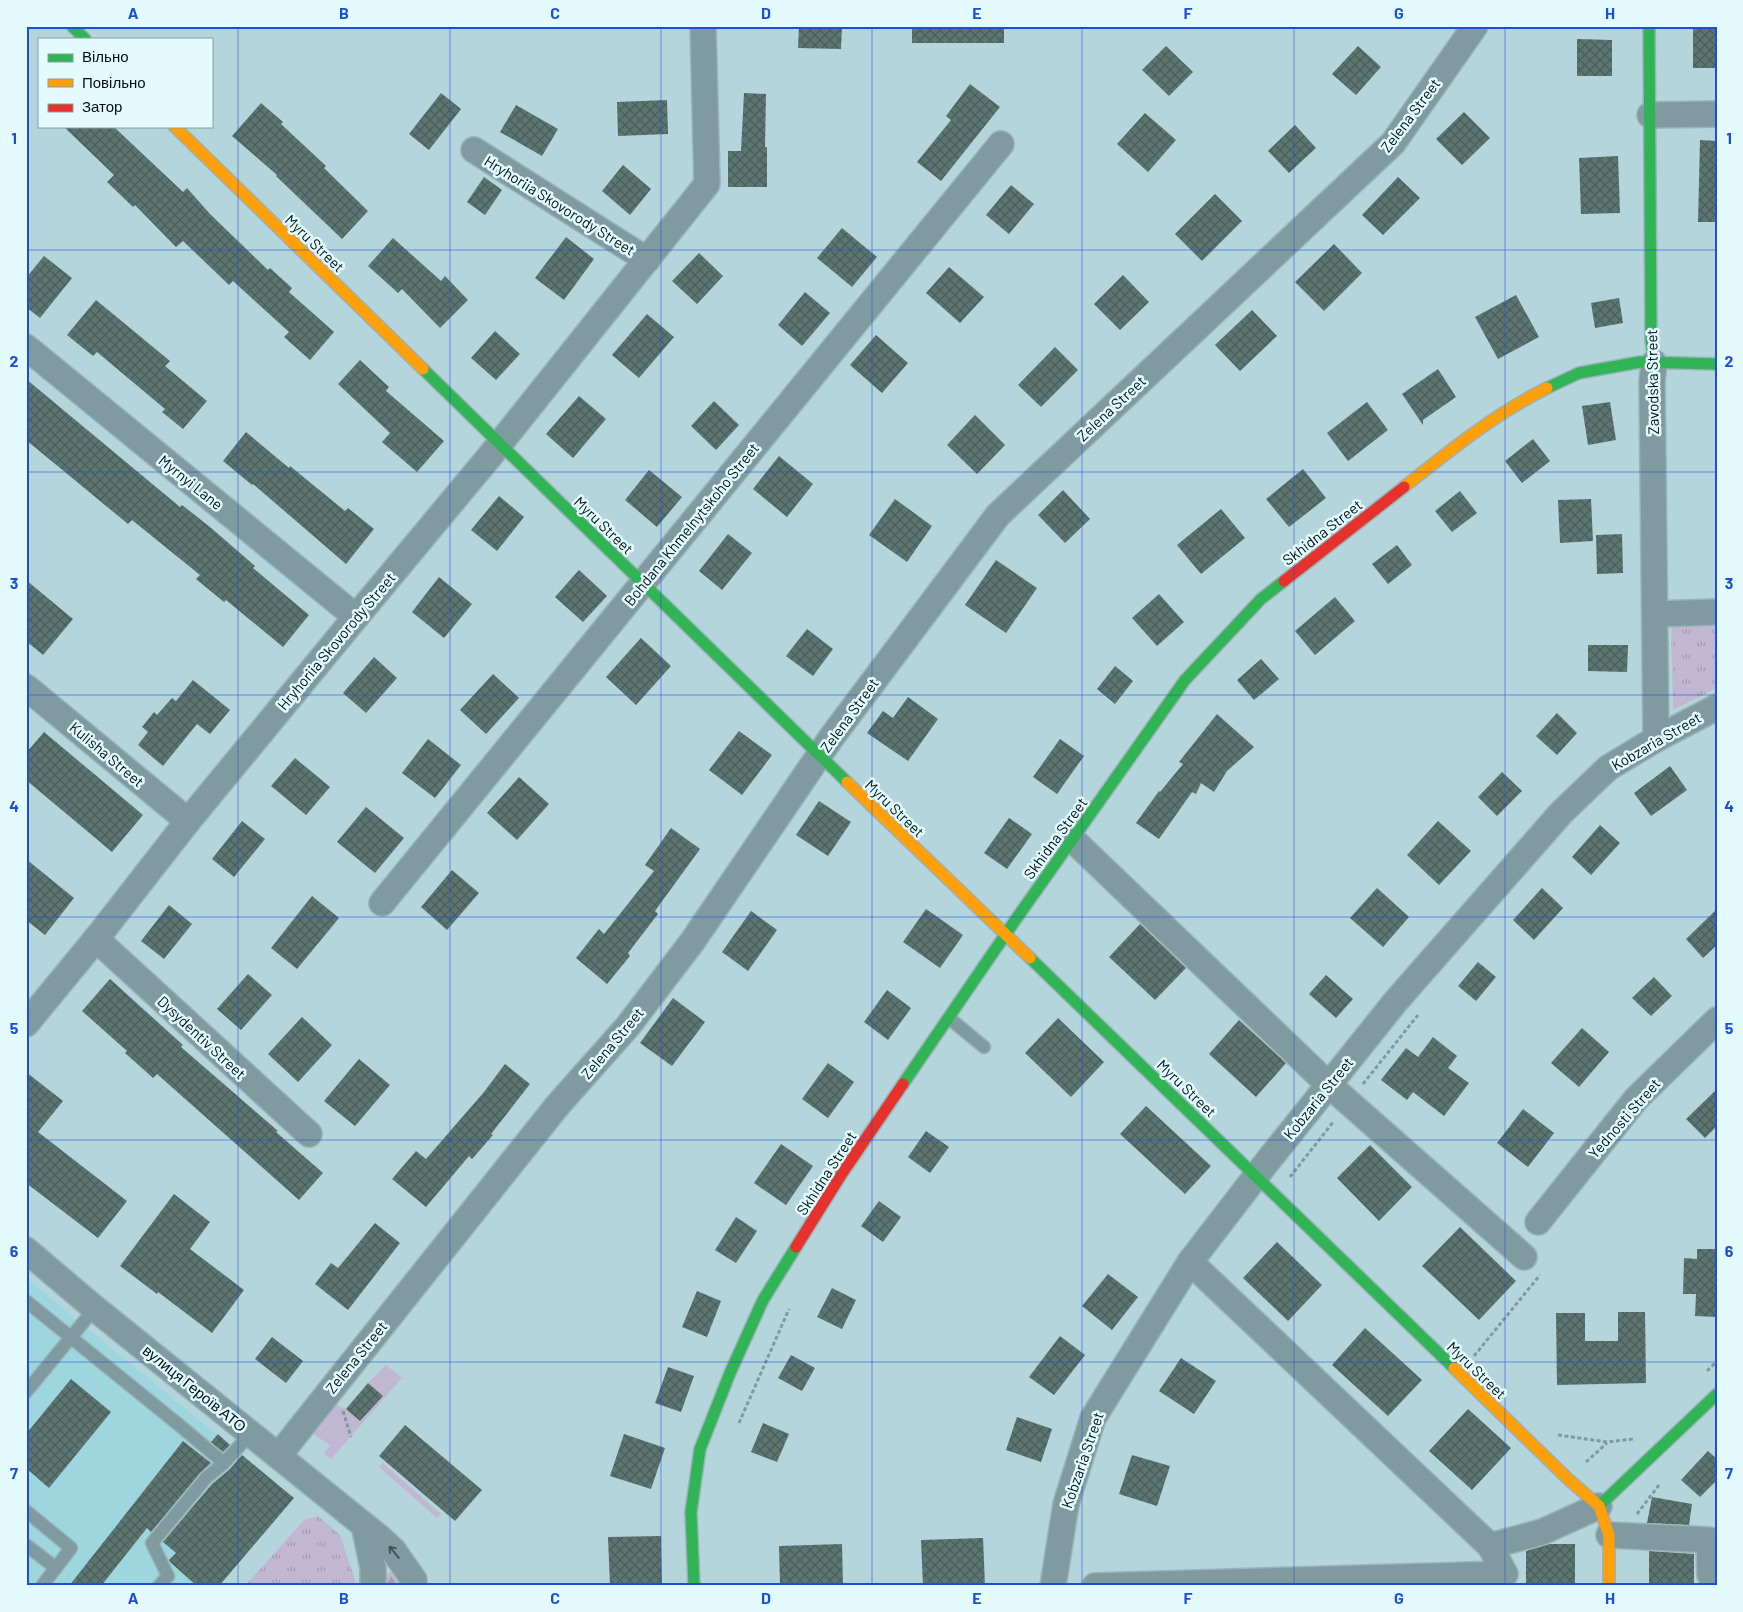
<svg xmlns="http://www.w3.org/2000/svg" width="1743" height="1612" font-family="Barlow,sans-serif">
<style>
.built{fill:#9ed6df}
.grass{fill:#c1b7d2}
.forest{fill:url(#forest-firs)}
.park{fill:url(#park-tufts)}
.building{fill:url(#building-cross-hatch)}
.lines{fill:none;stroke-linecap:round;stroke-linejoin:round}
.lane-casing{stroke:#9ab3b8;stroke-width:15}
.street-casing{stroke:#9ab3b8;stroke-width:28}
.fast-casing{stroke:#9ab3b8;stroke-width:14}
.slow-casing{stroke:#9ab3b8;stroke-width:14}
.jam-casing{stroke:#9ab3b8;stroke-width:14}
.path{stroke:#819a9e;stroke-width:3;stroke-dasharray:4 2.5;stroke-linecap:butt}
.lane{stroke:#809ba0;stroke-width:12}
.street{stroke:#809ba0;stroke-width:25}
.fast{stroke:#30b455;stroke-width:11}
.slow{stroke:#ff9f0a;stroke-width:11}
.jam{stroke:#e5322d;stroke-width:11}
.oneway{stroke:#40565a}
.grid{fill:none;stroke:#1d4ed8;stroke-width:1;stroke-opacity:0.55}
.labels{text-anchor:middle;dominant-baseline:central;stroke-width:5;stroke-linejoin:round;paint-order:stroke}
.street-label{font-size:15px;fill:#001013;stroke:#e3fbff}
.neatline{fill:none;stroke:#1d4ed8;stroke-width:2}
.grid-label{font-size:16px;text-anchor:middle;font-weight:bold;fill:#1d4ed8}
</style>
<defs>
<pattern id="forest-firs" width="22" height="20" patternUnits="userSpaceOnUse" patternTransform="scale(1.25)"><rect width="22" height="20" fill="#c1b7d2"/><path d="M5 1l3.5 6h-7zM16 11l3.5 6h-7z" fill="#a49cb3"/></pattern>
<pattern id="park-tufts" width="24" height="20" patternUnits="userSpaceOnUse" patternTransform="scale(1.25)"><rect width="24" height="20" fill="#c1b7d2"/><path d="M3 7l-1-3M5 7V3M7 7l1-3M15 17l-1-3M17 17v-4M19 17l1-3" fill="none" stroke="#a49cb3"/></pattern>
<pattern id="building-cross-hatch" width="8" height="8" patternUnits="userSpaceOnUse" patternTransform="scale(1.25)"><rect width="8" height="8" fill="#5d7571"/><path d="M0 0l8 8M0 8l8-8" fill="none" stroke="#4a5f5c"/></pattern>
</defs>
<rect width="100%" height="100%" fill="#b3d5db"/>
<polygon class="built" points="26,1278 294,1498 219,1586 26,1586"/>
<g class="grass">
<polygon points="386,1365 402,1378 331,1459 324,1454 330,1445 313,1434 335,1404 346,1409 361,1421 382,1396 368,1383"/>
<polygon points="383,1463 441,1514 437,1518 379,1467"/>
</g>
<polygon class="forest" points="394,1572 409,1586 384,1586 388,1573"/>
<g class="park">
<polygon points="1717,625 1717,688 1673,710 1671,627"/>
<polygon points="318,1516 340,1535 355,1580 355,1586 245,1586 304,1520"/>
</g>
<g class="building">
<polygon points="799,26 842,26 841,49 798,48"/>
<rect x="912" y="26" width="92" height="17"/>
<rect x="1693" y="26" width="24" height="42"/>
<polygon points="1577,39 1612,40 1612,76 1577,76"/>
<polygon points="1166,46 1193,72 1169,96 1142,70"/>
<polygon points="1358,46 1381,67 1356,95 1332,74"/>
<polygon points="970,84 1000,107 941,181 917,162 951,120 946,116"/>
<polygon points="441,93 461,109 429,150 409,134"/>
<polygon points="744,93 766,94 765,147 767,147 767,187 728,187 728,151 741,151"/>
<polygon points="667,100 668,134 618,136 617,102"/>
<polygon points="261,103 283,122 281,124 326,166 324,168 368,211 342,239 276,176 277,175 232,136"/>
<polygon points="516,105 558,129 542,156 500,132"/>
<polygon points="1464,112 1490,138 1462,165 1436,139"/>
<polygon points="1145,113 1176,140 1148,172 1117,144"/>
<polygon points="1295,125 1316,148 1289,173 1268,151"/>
<polygon points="63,126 113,126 183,192 187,188 210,214 268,270 270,268 292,288 289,292 334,332 310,360 284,337 289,332 233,281 229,285 183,241 176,247 135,205 133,207 107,182 114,175"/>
<polygon points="1700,140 1717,141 1717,222 1698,222"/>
<polygon points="1618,156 1620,213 1581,214 1579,158"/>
<polygon points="623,165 651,189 630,215 602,191"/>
<polygon points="484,177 502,190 485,215 467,202"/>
<polygon points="1398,177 1420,198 1383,235 1362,215"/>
<polygon points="1011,185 1034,204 1009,234 986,215"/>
<polygon points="1215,194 1242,221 1202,261 1175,234"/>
<polygon points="842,228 877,257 852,287 817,258"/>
<polygon points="566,237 594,259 564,300 535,278"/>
<polygon points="393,238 441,281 445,276 468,300 440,328 402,289 398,293 368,266"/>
<polygon points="1334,244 1362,273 1324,311 1295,282"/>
<polygon points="699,253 723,276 697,304 672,281"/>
<polygon points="44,256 72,278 40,318 26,307 26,278"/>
<polygon points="949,267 984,297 960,323 926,293"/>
<polygon points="1123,275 1149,302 1120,330 1094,304"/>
<polygon points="805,292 830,313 802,346 778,325"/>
<polygon points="1516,295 1539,337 1498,359 1475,317"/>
<polygon points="1619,298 1623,323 1595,328 1591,303"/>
<polygon points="96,300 170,361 165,366 207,401 183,429 162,412 165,409 97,352 93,356 67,335"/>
<polygon points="1252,310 1277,336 1240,371 1215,345"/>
<polygon points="647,314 674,337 639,378 612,355"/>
<polygon points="495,331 520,354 496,380 471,358"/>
<polygon points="876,335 908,363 882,393 850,365"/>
<polygon points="1055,347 1078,370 1041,407 1018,385"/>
<polygon points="360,360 389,387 386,391 444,441 417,472 382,442 390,433 338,384"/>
<polygon points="1438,369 1456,397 1423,420 1423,425 1402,394"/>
<polygon points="26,379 180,507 182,505 210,527 255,566 253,568 309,615 283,647 226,600 224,602 196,579 200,575 132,520 128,524 26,440"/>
<polygon points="579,396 606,419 573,458 546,434"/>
<polygon points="714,401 739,425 716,450 691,426"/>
<polygon points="1367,402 1388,430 1348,461 1327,433"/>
<polygon points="1610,402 1616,440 1588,445 1582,406"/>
<polygon points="975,415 1005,445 977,474 947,445"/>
<polygon points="246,432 289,468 290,466 345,511 348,508 374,529 346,564 253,484 252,485 223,461"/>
<polygon points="1533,439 1550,461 1522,483 1505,461"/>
<polygon points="779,456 813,484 787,517 753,489"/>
<polygon points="1303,469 1326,498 1289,527 1266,499"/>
<polygon points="649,470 682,497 657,527 625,500"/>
<polygon points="1063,490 1090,519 1065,543 1038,515"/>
<polygon points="1460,491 1477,513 1452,532 1435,511"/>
<polygon points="499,496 524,517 497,551 471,530"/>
<polygon points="895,499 932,526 907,562 869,535"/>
<polygon points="1591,499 1593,541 1560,543 1558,500"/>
<polygon points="1221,509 1245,538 1201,574 1177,545"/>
<polygon points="728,534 752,553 722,590 699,571"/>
<polygon points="1622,534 1623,573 1597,574 1596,535"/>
<polygon points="1397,545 1412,565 1388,584 1372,564"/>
<polygon points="996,560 1037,588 1006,633 965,605"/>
<polygon points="579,570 607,596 583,622 555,597"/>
<polygon points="439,577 472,604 444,638 412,612"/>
<polygon points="26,580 73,619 43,655 26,641"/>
<polygon points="1159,594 1184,622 1157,646 1132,618"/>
<polygon points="1335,597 1355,621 1315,655 1295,631"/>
<polygon points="807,629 833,649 813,676 786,656"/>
<polygon points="641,638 671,666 636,705 606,677"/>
<polygon points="1588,645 1628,645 1627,672 1588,671"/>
<polygon points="374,657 397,678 366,713 343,693"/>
<polygon points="1261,659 1279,679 1254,700 1237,680"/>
<polygon points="1115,666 1133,681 1115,704 1097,689"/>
<polygon points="493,674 519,698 486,734 460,710"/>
<polygon points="193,680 230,710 210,734 197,724 163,766 138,745 148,732 142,727 154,712 157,715 172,698 176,701"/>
<polygon points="908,697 938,719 908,761 867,733 883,711 893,718"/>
<polygon points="1557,713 1577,733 1557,755 1536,736"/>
<polygon points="1217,714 1254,747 1227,771 1214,792 1201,783 1196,794 1192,792 1159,839 1136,823 1159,791 1160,792 1183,764 1179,762"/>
<polygon points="739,731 772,755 742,795 709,770"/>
<polygon points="44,732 143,815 112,852 26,780 26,753"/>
<polygon points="428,739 461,765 435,798 402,773"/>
<polygon points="1060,739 1084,756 1057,794 1033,777"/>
<polygon points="295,758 330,787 306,815 271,786"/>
<polygon points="1670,766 1687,790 1651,816 1634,793"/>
<polygon points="1502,772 1522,791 1497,816 1478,797"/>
<polygon points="519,777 549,804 517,840 487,813"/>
<polygon points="819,801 851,822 828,856 796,835"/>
<polygon points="366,807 404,838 375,873 337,842"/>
<polygon points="1009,818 1032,834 1007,869 984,853"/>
<polygon points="242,821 265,839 234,877 212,859"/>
<polygon points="1438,821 1471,851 1439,885 1407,855"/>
<polygon points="1600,825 1620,843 1591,875 1572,857"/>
<polygon points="671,828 700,849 655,911 658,914 628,953 630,956 607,984 576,958 599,929 604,934 654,871 645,865"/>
<polygon points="26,859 74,898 45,935 26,920"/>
<polygon points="452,870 479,893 447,930 421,907"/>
<polygon points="1377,888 1409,917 1383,947 1350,918"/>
<polygon points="1542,888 1563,908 1534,940 1513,920"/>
<polygon points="312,896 339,918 297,969 271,948"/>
<polygon points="169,905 192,924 164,959 141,941"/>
<polygon points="926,909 963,935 940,968 903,942"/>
<polygon points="1717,909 1717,945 1703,958 1686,939"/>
<polygon points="751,911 777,930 748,971 722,952"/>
<polygon points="1140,924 1186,968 1155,1000 1109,957"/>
<polygon points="1478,962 1496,977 1476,1001 1458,986"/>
<polygon points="248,974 272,995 241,1030 217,1009"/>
<polygon points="1326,975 1353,999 1336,1018 1309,994"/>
<polygon points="1654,977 1672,996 1651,1016 1632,998"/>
<polygon points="110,979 183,1045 181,1047 278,1131 276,1132 323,1173 299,1200 157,1074 153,1078 125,1053 127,1051 82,1011"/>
<polygon points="887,990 911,1008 888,1040 864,1022"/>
<polygon points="673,998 705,1022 672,1066 640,1043"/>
<polygon points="302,1017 332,1045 298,1082 268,1054"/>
<polygon points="1058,1018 1104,1062 1071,1097 1025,1053"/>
<polygon points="1239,1020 1286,1063 1256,1097 1209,1054"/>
<polygon points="1582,1028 1609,1052 1579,1087 1551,1063"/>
<polygon points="1433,1037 1457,1056 1448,1068 1469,1083 1444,1116 1413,1092 1407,1100 1381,1080 1406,1048 1418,1057"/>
<polygon points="359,1059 390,1085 355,1126 324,1101"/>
<polygon points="828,1063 854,1082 828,1118 802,1099"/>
<polygon points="505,1064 530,1084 491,1134 493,1135 472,1159 469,1156 426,1207 392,1179 416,1151 426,1159 484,1092"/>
<polygon points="26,1072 63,1101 38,1132 127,1201 98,1238 26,1183"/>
<polygon points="1717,1089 1717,1126 1705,1138 1686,1119"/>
<polygon points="1146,1106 1211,1166 1185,1194 1120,1134"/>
<polygon points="1523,1109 1554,1133 1528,1167 1497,1143"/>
<polygon points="926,1131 949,1147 930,1173 908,1157"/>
<polygon points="781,1144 813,1166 786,1205 754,1183"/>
<polygon points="1370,1145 1412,1187 1379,1221 1337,1178"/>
<polygon points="174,1194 210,1222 190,1249 244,1290 212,1333 158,1292 157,1294 120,1266"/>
<polygon points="879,1201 901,1217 883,1242 861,1226"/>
<polygon points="736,1217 757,1231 736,1263 715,1250"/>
<polygon points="375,1223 400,1243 348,1310 315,1284 331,1263 338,1268"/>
<polygon points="1460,1227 1516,1281 1479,1320 1422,1266"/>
<polygon points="1277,1242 1322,1285 1288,1321 1243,1278"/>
<polygon points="1697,1249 1717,1249 1717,1317 1695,1316 1696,1294 1683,1294 1684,1258 1697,1259"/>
<polygon points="1108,1274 1138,1297 1112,1330 1082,1306"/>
<polygon points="832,1288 856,1300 842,1329 817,1317"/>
<polygon points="697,1291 721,1301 707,1337 682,1327"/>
<polygon points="1618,1312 1645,1312 1646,1383 1557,1385 1556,1313 1585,1313 1585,1341 1618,1341"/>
<polygon points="1365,1328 1422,1380 1388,1416 1332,1365"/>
<polygon points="1060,1336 1085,1355 1054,1395 1029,1377"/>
<polygon points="272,1337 303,1361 286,1383 255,1359"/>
<polygon points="791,1355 815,1368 802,1391 778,1378"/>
<polygon points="1181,1358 1216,1381 1194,1414 1159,1391"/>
<polygon points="668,1367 694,1376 681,1412 655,1403"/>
<polygon points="71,1379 111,1412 49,1488 26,1468 26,1434"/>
<polygon points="368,1383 383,1396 360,1421 346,1409"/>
<polygon points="1468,1409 1511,1448 1472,1490 1429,1451"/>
<polygon points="1017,1417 1052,1429 1041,1462 1006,1450"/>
<polygon points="763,1423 789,1434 777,1462 751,1452"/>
<polygon points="405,1425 482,1490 455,1521 379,1456"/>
<polygon points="218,1434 230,1445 223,1452 211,1442"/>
<polygon points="624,1434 665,1448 651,1489 610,1476"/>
<polygon points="183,1441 211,1463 200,1473 151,1532 147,1528 101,1586 69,1586"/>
<polygon points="1708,1451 1717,1459 1717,1480 1700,1497 1681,1480"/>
<polygon points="242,1455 294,1498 219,1586 197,1586 171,1563 169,1560 176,1553 163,1542 212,1484 230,1469"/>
<polygon points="1132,1455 1170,1466 1157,1506 1119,1494"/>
<polygon points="1652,1497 1692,1504 1689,1525 1647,1523"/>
<polygon points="661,1536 662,1586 610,1586 608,1537"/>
<polygon points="983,1538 985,1586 923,1586 921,1540"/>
<polygon points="842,1544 843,1586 780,1586 779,1546"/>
<polygon points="1549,1544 1575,1544 1575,1586 1526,1586 1526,1551"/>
<polygon points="1649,1551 1694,1554 1694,1586 1649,1586"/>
</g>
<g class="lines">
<g class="lane-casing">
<g id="lane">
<polyline points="949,1018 984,1047"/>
<polyline points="26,1301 184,1429 224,1463"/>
<polyline points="26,1392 95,1308"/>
<polyline points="26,1511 71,1548 42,1586"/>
<polyline points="26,1545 56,1568"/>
<polyline points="159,1586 168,1576 152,1543 206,1478 224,1463 251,1433"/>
</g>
</g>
<g class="street-casing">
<g id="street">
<polyline points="1650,115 1717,114"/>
<polyline points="474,150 647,260"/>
<polyline points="26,347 356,617"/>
<polyline points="1654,363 1652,381 1656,739"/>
<polyline points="1655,614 1717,612"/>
<polyline points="26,687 188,821"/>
<polyline points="1073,840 1329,1085 1524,1257"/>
<polyline points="382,903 1001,144"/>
<polyline points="96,939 309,1134"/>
<polyline points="26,1024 96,939 188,821 356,617 490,456 707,184 703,26"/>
<polyline points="1538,1222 1636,1099 1717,1020"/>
<polyline points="26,1250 92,1306 380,1538 393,1550 414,1580 414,1586"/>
<polyline points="279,1455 557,1106 628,1026 692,942 831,738 998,515 1393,143 1475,26"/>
<polyline points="364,1525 373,1568 373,1586"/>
<polyline points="1609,1535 1709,1540 1710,1575 1717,1576"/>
<polyline points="1490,1546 1542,1532 1599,1506"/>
<polyline points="1053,1586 1066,1504 1093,1418 1190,1262 1267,1162 1396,1001 1561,813 1608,768 1656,739 1717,707"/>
<polyline points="1095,1586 1505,1574 1490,1546 1190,1262"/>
</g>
</g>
<g class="fast-casing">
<g id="fast">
<polyline points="72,26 85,39"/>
<polyline points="1649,26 1651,340 1654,363"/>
<polyline points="423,369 847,782"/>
<polyline points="1547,388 1579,373 1640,362 1717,364"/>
<polyline points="1030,958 1454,1368"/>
<polyline points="903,1084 1014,922 1185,680 1261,599 1284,581"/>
<polyline points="1599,1506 1717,1394"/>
<polyline points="694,1586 691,1512 700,1449 730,1373 763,1300 796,1247"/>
</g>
</g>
<g class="slow-casing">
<g id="slow">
<polyline points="174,126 423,369"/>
<path d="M1404,487C1449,451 1495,414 1547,388"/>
<polyline points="847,782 1030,958"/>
<polyline points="1454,1368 1568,1479 1599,1506 1609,1535 1609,1586"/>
</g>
</g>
<g class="jam-casing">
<g id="jam">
<polyline points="1284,581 1404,487"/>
<polyline points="796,1247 841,1175 903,1084"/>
</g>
</g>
<g class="path">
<polyline points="1363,1084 1418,1015"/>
<polyline points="1290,1177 1334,1121"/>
<polyline points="1474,1356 1540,1275"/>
<polyline points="1707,1371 1717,1361"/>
<polyline points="343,1411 351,1437"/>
<polyline points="739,1423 789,1309"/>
<polyline points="1558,1435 1607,1442 1634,1439"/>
<polyline points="1586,1462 1607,1443"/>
<polyline points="1637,1514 1659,1485"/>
</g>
<use href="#lane" class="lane"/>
<use href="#street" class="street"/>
<use href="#fast" class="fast"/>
<use href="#slow" class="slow"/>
<use href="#jam" class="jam"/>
</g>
<defs><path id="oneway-shaft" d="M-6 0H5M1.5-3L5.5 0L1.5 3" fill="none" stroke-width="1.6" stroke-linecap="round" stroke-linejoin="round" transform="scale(1.25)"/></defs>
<use class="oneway" href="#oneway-shaft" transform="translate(394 1552) rotate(-129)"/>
<path class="grid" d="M238,26V1586M450,26V1586M661,26V1586M872,26V1586M1082,26V1586M1294,26V1586M1505,26V1586M26,250H1717M26,472H1717M26,695H1717M26,917H1717M26,1140H1717M26,1362H1717"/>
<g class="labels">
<g class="street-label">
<text transform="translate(1410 115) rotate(-53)">Zelena Street</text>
<text transform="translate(560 205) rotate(32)">Hryhoriia Skovorody Street</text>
<text transform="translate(315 243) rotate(44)">Myru Street</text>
<text transform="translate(1652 382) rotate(-91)">Zavodska Street</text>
<text transform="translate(1111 408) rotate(-43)">Zelena Street</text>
<text transform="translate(191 482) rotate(39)">Myrnyi Lane</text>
<text transform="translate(691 524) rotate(-51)">Bohdana Khmelnytskoho Street</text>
<text transform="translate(604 525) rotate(44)">Myru Street</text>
<text transform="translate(1322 532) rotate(-38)">Skhidna Street</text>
<text transform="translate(336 641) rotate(-50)">Hryhoriia Skovorody Street</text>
<text transform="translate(849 715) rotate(-54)">Zelena Street</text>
<text transform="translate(1656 741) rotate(-30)">Kobzaria Street</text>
<text transform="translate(107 754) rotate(40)">Kulisha Street</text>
<text transform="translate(895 808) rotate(44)">Myru Street</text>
<text transform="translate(1055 838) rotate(-54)">Skhidna Street</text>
<text transform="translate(202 1037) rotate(43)">Dysydentiv Street</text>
<text transform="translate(612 1043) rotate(-50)">Zelena Street</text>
<text transform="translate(1187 1088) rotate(44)">Myru Street</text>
<text transform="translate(1318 1098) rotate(-51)">Kobzaria Street</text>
<text transform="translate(1624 1118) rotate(-49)">Yednosti Street</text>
<text transform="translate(826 1173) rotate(-57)">Skhidna Street</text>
<text transform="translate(356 1357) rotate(-51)">Zelena Street</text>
<text transform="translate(1477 1370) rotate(44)">Myru Street</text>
<text transform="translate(195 1388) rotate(39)">вулиця Героїв АТО</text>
<text transform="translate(1082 1460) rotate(-71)">Kobzaria Street</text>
</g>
</g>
<rect width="1743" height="1612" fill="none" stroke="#e3fbff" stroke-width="55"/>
<rect x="38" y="38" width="175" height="90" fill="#e3fbff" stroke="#889da1"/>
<rect x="48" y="54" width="25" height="8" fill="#30b455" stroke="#889da1"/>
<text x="82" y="62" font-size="15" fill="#001013">Вільно</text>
<rect x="48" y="79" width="25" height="8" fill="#ff9f0a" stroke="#889da1"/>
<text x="82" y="88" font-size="15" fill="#001013">Повільно</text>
<rect x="48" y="104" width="25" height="8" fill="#e5322d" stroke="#889da1"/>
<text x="82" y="112" font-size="15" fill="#001013">Затор</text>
<rect x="28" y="28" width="1688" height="1556" class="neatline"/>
<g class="grid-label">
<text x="133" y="19">A</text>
<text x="344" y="19">B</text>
<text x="555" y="19">C</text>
<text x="766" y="19">D</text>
<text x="977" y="19">E</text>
<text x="1188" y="19">F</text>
<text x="1399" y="19">G</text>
<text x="1610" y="19">H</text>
<text x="14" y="144">1</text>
<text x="1729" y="144">1</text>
<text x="14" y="367">2</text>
<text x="1729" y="367">2</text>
<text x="14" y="589">3</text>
<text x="1729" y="589">3</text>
<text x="14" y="812">4</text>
<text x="1729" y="812">4</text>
<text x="14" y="1034">5</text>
<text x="1729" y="1034">5</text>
<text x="14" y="1257">6</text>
<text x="1729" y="1257">6</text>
<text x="14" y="1479">7</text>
<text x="1729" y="1479">7</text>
<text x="133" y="1604">A</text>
<text x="344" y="1604">B</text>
<text x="555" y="1604">C</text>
<text x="766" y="1604">D</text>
<text x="977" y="1604">E</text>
<text x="1188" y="1604">F</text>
<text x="1399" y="1604">G</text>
<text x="1610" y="1604">H</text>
</g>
</svg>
